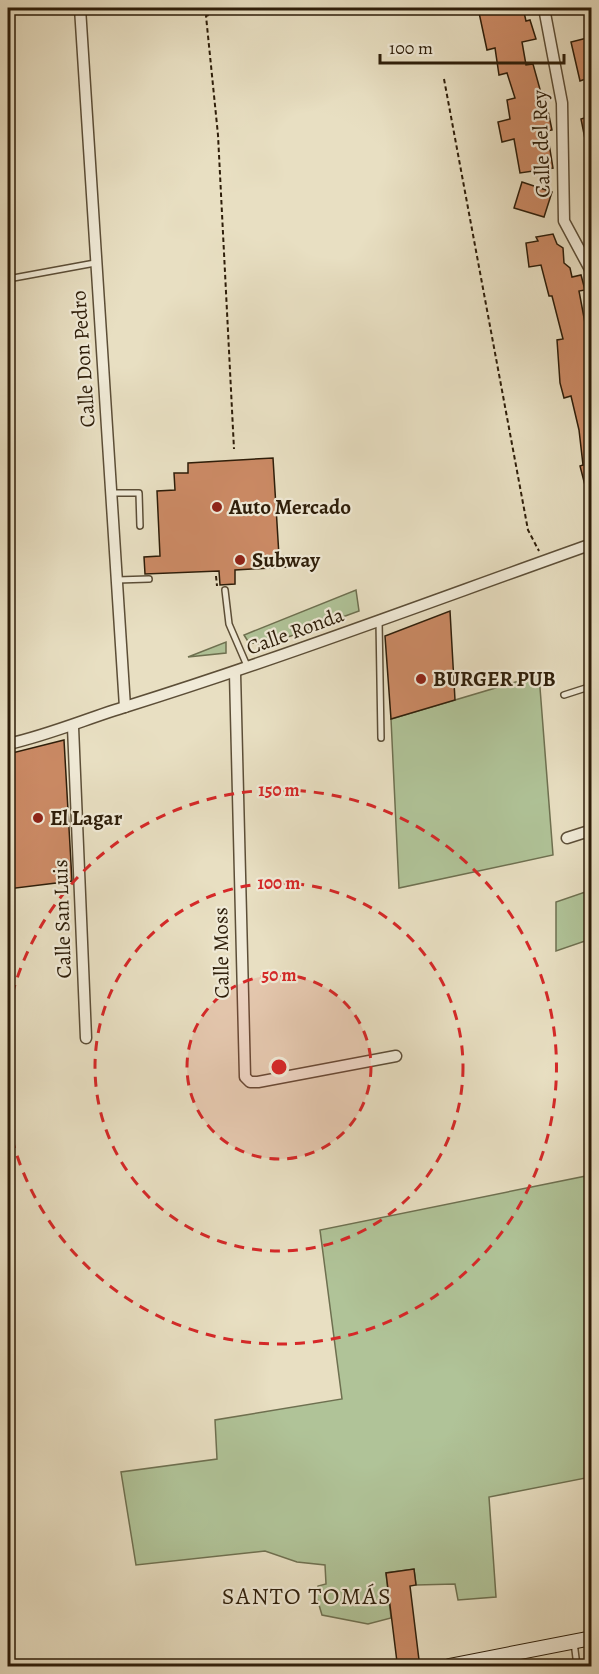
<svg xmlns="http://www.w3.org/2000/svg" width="599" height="1674" font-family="Alegreya,serif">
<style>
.green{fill:#b0c398;stroke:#6e7050;stroke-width:1.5}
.building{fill:#cb8a65;stroke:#2d1d09;stroke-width:1.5}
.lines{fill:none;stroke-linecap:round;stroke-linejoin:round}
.lane-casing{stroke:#5c4e37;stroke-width:8}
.street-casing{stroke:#5c4e37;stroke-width:13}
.secondary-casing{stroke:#2d1d09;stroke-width:16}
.path{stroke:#2d1d09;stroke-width:2;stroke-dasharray:4.5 3;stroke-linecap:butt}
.lane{stroke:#f0ead7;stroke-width:5}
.street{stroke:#f0ead7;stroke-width:10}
.secondary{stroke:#f0ead7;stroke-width:14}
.ring{fill:none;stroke:#d62828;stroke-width:3;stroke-dasharray:10 8}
.poi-dot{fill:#8f2418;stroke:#f0ead7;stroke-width:2}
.labels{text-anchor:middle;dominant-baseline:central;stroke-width:4.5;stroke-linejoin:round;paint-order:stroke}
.street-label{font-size:21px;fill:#2d1d09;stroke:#f0ead7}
.poi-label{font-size:21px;font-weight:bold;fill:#2d1d09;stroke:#f0ead7;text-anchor:start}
.quarter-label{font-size:24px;letter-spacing:1.5px;fill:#2d1d09;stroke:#f0ead7}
.centre{fill:#d62828;stroke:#f0ead7;stroke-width:3}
.ring-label{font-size:18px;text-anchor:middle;font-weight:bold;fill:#d62828;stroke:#f0ead7;stroke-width:4.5;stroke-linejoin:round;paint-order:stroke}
</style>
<rect width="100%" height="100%" fill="#e8dfc2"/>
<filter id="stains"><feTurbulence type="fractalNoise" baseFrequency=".00333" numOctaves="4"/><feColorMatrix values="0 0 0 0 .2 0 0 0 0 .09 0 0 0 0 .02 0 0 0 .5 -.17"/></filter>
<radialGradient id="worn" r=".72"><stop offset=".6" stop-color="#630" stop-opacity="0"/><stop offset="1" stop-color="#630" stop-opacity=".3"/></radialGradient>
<g class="green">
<polygon points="356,590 359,611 269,644 249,643 244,635"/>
<polygon points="226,642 226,653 188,657"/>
<polygon points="539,675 553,855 399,888 391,719"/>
<polygon points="591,890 591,939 556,951 556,902"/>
<polygon points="591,1175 591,1477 489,1497 496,1597 458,1600 455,1584 416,1585 414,1569 386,1573 391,1618 368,1624 322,1615 316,1595 318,1586 326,1584 325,1565 297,1562 265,1551 136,1565 121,1472 217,1459 215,1420 342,1399 320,1230"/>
</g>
<g class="building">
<polygon points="478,8 523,8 526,21 530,20 536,39 522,42 526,65 533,64 541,93 544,92 552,130 547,131 553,168 520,173 514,139 502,142 498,122 510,119 507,100 515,98 507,73 499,75 495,48 487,50"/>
<polygon points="591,37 591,77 580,81 571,42"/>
<polygon points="591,116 591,149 587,149 581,119"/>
<polygon points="522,182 552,192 544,217 514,208"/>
<polygon points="553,234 557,244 563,248 564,263 570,268 572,277 581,275 585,290 579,291 585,323 591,321 591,496 588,497 580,466 583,465 579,430 571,396 564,398 560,383 557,340 563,339 552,296 549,296 541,265 529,267 526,243 538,241 536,237"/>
<polygon points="273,458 279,556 287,556 288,567 235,570 235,584 220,585 219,571 145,574 144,557 160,556 157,491 175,490 174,473 188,473 188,463"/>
<polygon points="450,611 455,700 391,719 385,636"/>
<polygon points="64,740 72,881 8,889 8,754"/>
<polygon points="414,1569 416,1585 410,1586 419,1660 397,1662 386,1573"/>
</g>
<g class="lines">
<g class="lane-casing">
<g id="lane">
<polyline points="8,279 95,263"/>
<polyline points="112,493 139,493 140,526"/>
<polyline points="117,580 149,579"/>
<polyline points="225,590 229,624 248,668"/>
<polyline points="379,621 381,738"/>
<polyline points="564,695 592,686"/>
<polyline points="574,1642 577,1666"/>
</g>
</g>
<g class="street-casing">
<g id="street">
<polyline points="80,8 125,707"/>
<polyline points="544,8 562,103 564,221 592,273"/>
<polyline points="235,673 245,1077 250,1082 258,1082 396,1056"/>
<polyline points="73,727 86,1038"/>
<path d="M8,744C49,735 88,718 128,706C285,657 437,599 592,544"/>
<polyline points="567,838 592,830"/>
</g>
</g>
<g class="secondary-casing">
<polyline id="secondary" points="449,1666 592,1638"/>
</g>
<g class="path">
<polyline points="230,8 206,16 218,135 234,449"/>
<polyline points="444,79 528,530 539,551"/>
<polyline points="216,576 217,586"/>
</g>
<use href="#lane" class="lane"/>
<use href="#street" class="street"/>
<use href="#secondary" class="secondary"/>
</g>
<circle cx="279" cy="1067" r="92" fill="#d62828" fill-opacity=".12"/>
<g class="ring">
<circle cx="279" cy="1067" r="92"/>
<circle cx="279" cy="1067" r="184"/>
<path d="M8 1012A277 277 0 1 1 8 1122"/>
</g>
<g class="poi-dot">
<circle cx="217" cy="507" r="6"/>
<circle cx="240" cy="560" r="6"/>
<circle cx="421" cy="679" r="6"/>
<circle cx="38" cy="818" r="6"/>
</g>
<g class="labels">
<g class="street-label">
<text transform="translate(541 144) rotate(-92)">Calle del Rey</text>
<text transform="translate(83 359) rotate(-94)">Calle Don Pedro</text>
<text transform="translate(295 631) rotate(-20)">Calle Ronda</text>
<text transform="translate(62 919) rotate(-92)">Calle San Luis</text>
<text transform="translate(221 953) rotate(-91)">Calle Moss</text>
</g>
<g class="poi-label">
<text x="229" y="507">Auto Mercado</text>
<text x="252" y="560">Subway</text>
<text x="433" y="679">BURGER PUB</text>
<text x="50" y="818">El Lagar</text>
</g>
<g class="quarter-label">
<text x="307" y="1596">SANTO TOMÁS</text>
</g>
</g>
<circle cx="279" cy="1067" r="9" class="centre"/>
<g class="ring-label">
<text x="279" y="796">150 m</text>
<text x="279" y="889">100 m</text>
<text x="279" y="981">50 m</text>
</g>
<rect width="599" height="1674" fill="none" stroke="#e8dfc2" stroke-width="30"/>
<rect x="9" y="9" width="581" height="1656" fill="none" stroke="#2d1d09" stroke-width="3"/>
<rect x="15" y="15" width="569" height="1644" fill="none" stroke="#2d1d09" stroke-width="1.5"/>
<path d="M380 54v9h184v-9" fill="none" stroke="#2d1d09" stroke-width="3"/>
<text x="389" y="54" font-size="18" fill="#2d1d09" stroke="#f0ead7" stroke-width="4.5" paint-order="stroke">100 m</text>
<rect width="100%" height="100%" filter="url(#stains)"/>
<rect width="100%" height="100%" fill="url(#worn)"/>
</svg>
